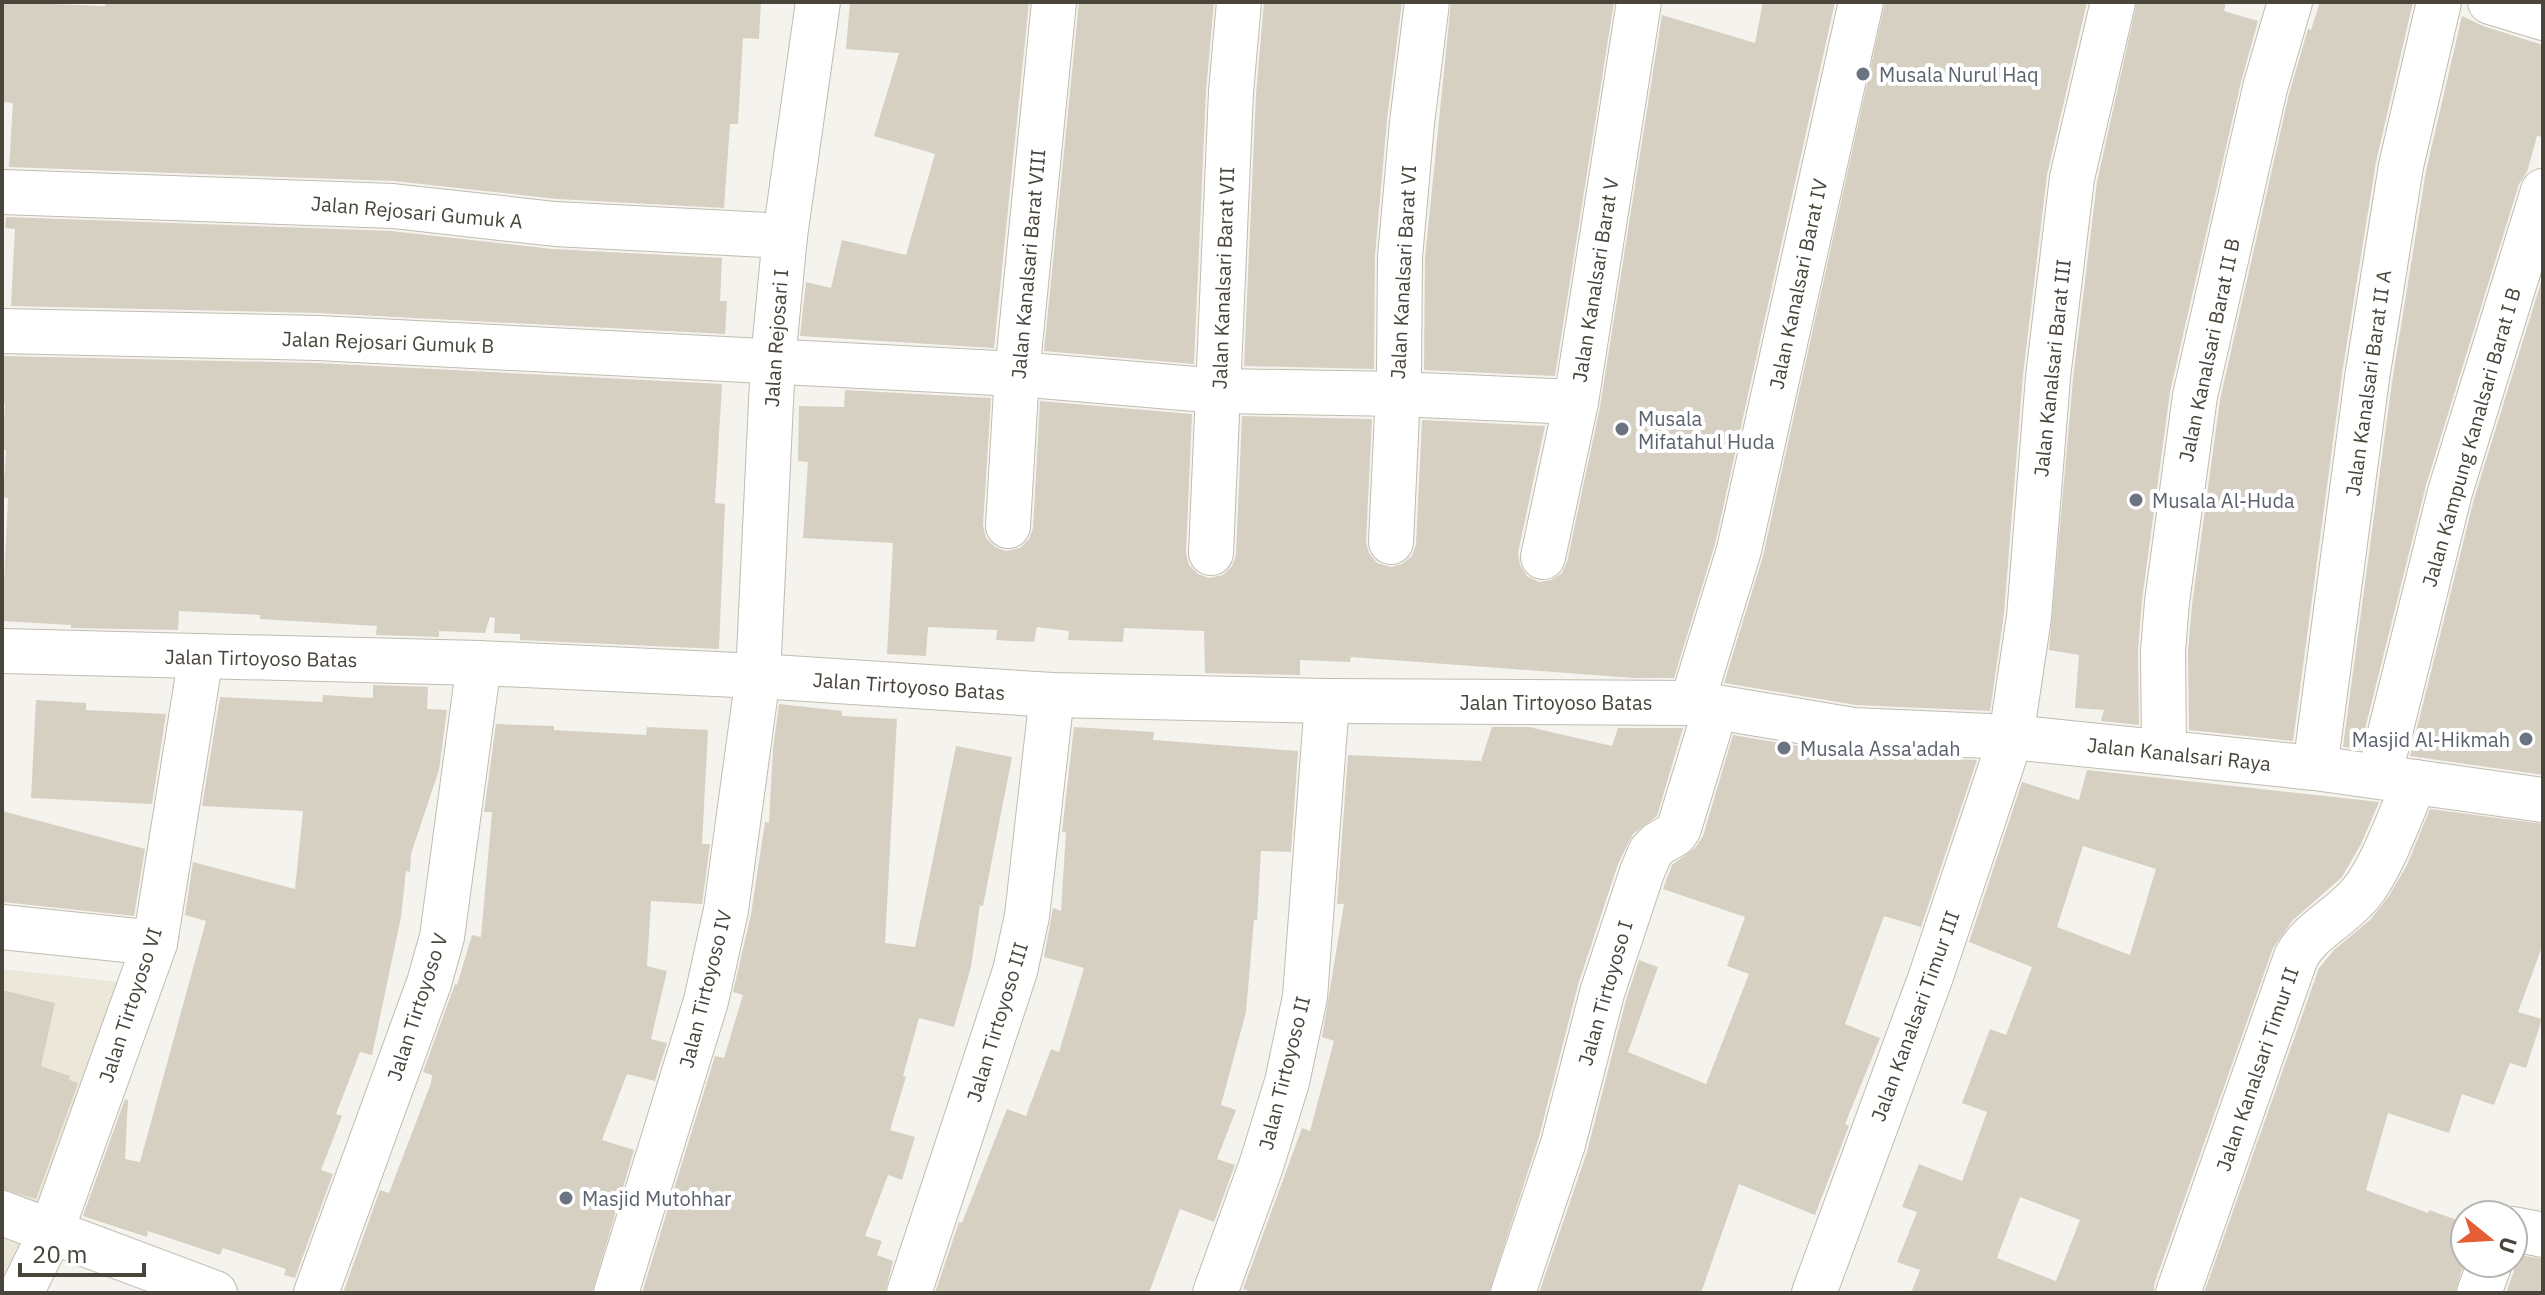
<svg xmlns="http://www.w3.org/2000/svg" width="2545" height="1295" font-family="'IBM Plex Sans',sans-serif">
<style>
.education{fill:#ece8d9}
.building{fill:#d6d0c3;fill-rule:evenodd}
.lines{fill:none;stroke-linecap:round;stroke-linejoin:round}
.minor-casing{stroke:#c0bcb0;stroke-width:46}
.minor{stroke:#fff;stroke-width:44}
.worship-dot{fill:#6b7280;stroke:#fff;stroke-width:3}
.labels{text-anchor:middle;dominant-baseline:central;stroke-width:8;stroke-linejoin:round;paint-order:stroke}
.worship-label{font-size:20px;fill:#5b616d;stroke:#fff;text-anchor:start}
.street-label{font-size:20px;fill:#49453b;stroke:#fff}
</style>
<rect width="100%" height="100%" fill="#f5f3ed"/>
<polygon class="education" points="2,969 128,983 2,1293"/>
<g class="building">
<polygon points="2,2 105,6 106,2 761,2 759,39 743,38 738,124 730,124 724,208 557,199 394,181 9,167 13,103 2,102"/>
<polygon points="850,2 1029,2 994,348 800,336 806,282 831,288 842,240 906,255 935,154 874,136 899,53 846,49"/>
<polygon points="1079,2 1214,2 1206,91 1194,364 1044,351"/>
<polygon points="1264,2 1402,2 1387,120 1375,255 1374,369 1244,366 1256,94"/>
<polygon points="1451,2 1614,2 1555,376 1424,370 1425,258"/>
<polygon points="1763,2 1835,2 1715,544 1674,678 1634,678 1351,657 1350,662 1300,660 1300,675 1205,673 1204,631 1124,628 1123,642 1068,640 1069,631 1037,627 1034,642 996,640 997,630 928,627 926,656 887,654 893,543 803,538 808,462 798,461 799,406 844,407 845,390 991,398 983,525 986,538 995,547 1006,551 1020,548 1029,539 1033,528 1040,401 1192,414 1186,553 1189,565 1198,574 1209,578 1223,575 1232,566 1236,555 1242,416 1372,419 1366,542 1369,553 1377,563 1391,567 1402,564 1412,556 1416,544 1422,420 1545,426 1518,553 1520,565 1527,576 1539,582 1551,580 1562,573 1567,562 1600,407 1662,15 1755,43"/>
<polygon points="1885,2 2087,2 2047,175 2023,375 2004,614 1990,711 1856,705 1724,683 1763,556"/>
<polygon points="2137,2 2226,2 2224,11 2258,21 2241,82 2170,392 2142,600 2138,651 2139,725 2101,721 2104,710 2075,708 2079,655 2049,650 2073,379 2097,182"/>
<polygon points="2320,2 2413,2 2376,162 2342,374 2293,741 2189,730 2188,652 2192,605 2220,400 2289,94 2308,29 2311,30"/>
<polygon points="2462,16 2483,26 2543,45 2543,137 2537,136 2527,172 2519,184 2426,485 2360,749 2343,747 2392,382 2426,171"/>
<polygon points="6,217 391,231 552,249 722,258 720,301 727,301 725,334 319,313 11,306 15,229 5,228"/>
<polygon points="2543,276 2543,775 2410,756 2474,499"/>
<polygon points="2,356 317,363 722,384 715,503 725,504 719,649 520,640 520,634 494,633 495,618 490,617 485,633 439,631 439,637 376,635 377,626 260,619 260,615 179,611 178,630 71,628 71,625 2,621 8,498 3,497 6,450 2,450 5,404 2,404"/>
<polygon points="373,685 428,687 427,709 447,710 439,770 411,854 410,872 406,871 401,917 372,1055 360,1052 336,1114 342,1116 321,1170 333,1174 295,1278 284,1275 286,1269 223,1248 220,1255 148,1231 147,1237 83,1216 125,1099 128,1100 125,1159 140,1162 206,921 185,915 193,862 295,889 303,811 202,806 220,697 322,702 323,695 373,698"/>
<polygon points="36,700 86,703 86,710 166,714 152,804 31,798"/>
<polygon points="779,704 842,711 842,716 897,719 885,943 915,947 956,746 1012,757 983,906 980,905 971,967 954,1027 919,1018 903,1076 906,1077 890,1130 915,1137 902,1180 888,1175 865,1236 882,1241 877,1255 893,1261 885,1293 642,1293 715,1056 724,1058 743,995 733,992 751,914 765,822 769,823 773,749"/>
<polygon points="496,724 554,726 554,730 646,735 647,727 708,730 702,844 710,844 702,904 651,901 647,966 667,971 651,1039 667,1043 655,1081 627,1074 602,1140 634,1150 592,1293 343,1293 380,1190 389,1193 431,1083 432,1075 423,1072 455,984 457,985 472,935 481,937 492,812 484,812"/>
<polygon points="1074,727 1154,732 1153,740 1298,751 1291,852 1261,851 1257,920 1254,920 1246,1012 1221,1105 1236,1110 1217,1159 1235,1165 1214,1222 1180,1209 1149,1293 935,1293 959,1222 962,1223 1007,1109 1026,1116 1051,1049 1059,1052 1084,968 1044,957 1053,908 1061,911 1066,832 1062,832"/>
<polygon points="1492,727 1529,727 1612,746 1618,728 1683,728 1657,816 1633,834 1618,864 1578,985 1539,1137 1489,1293 1255,1293 1243,1289 1302,1128 1310,1131 1334,1041 1322,1037 1344,904 1337,904 1348,755 1481,761"/>
<polygon points="1733,735 1852,755 1977,760 1921,927 1884,916 1845,1024 1880,1038 1845,1124 1849,1126 1815,1215 1739,1184 1701,1293 1539,1293 1587,1152 1626,1000 1639,960 1658,967 1628,1052 1706,1084 1749,974 1727,966 1745,917 1663,889 1672,865 1695,848 1703,836"/>
<path d="M2087,770L2379,802L2361,844L2342,877L2292,921L2273,948L2154,1285V1293H1911L1920,1270L1897,1262L1917,1212L1902,1207L1919,1164L1962,1181L1987,1112L1962,1103L1990,1029L2006,1035L2032,967L1969,942L2022,782L2079,800ZM2083,846L2156,869L2130,955L2057,927ZM2020,1197L2080,1220L2056,1281L1997,1258Z"/>
<polygon points="2430,809 2543,824 2543,944 2518,1012 2542,1019 2526,1068 2510,1063 2494,1105 2462,1094 2449,1133 2388,1113 2366,1190 2428,1213 2429,1210 2465,1223 2465,1259 2455,1293 2204,1293 2319,968 2334,950 2370,920 2389,896 2407,865"/>
<polygon points="2,811 145,849 134,916 2,902"/>
<polygon points="2,990 55,1003 41,1066 70,1076 69,1080 78,1083 36,1199 2,1189"/>
<polygon points="2513,1254 2543,1259 2543,1293 2506,1293 2514,1271"/>
</g>
<g class="lines">
<g class="minor-casing">
<g id="minor">
<polyline points="2490,2 2543,18"/>
<polyline points="2,192 393,206 555,224 785,236"/>
<polyline points="2,331 318,338 1017,374 1219,391 1398,394 1576,402"/>
<polyline points="1008,526 1017,374 1054,2"/>
<polyline points="1391,542 1399,370 1400,257 1412,123 1427,2"/>
<polyline points="1211,553 1231,92 1239,2"/>
<polyline points="1543,557 1576,402 1639,2"/>
<polyline points="2,651 479,663 758,676 1052,695 1327,701 1692,703 1853,730 2011,737 2315,768 2543,800"/>
<polyline points="1692,703 1739,550 1861,2"/>
<polyline points="2164,752 2163,651 2167,602 2195,396 2265,88 2290,2"/>
<polyline points="2315,768 2367,378 2401,166 2439,2"/>
<polyline points="2379,777 2450,492 2543,191"/>
<polyline points="2,927 155,943"/>
<polyline points="2,1213 215,1293"/>
<polyline points="2513,1229 2543,1235"/>
<polyline points="21,1293 51,1232 155,943 201,656"/>
<polyline points="316,1293 429,983 442,937 479,663"/>
<polyline points="616,1293 706,1001 726,910 758,676 773,360 785,236 818,2"/>
<polyline points="909,1293 1015,971 1027,916 1052,695"/>
<polyline points="1215,1293 1261,1166 1287,1082 1305,997 1327,701"/>
<polyline points="1513,1293 1563,1144 1602,993 1642,872 1651,851 1658,844 1675,834 1679,828 1716,707"/>
<polyline points="1814,1293 1930,979 2011,737 2029,617 2048,377 2072,178 2113,2"/>
<path d="M2178,1293L2296,957C2311,929 2341,918 2361,893C2383,866 2400,815 2415,782"/>
<polyline points="2479,1293 2490,1263"/>
</g>
</g>
<use href="#minor" class="minor"/>
</g>
<g class="worship-dot">
<circle cx="1863" cy="74" r="8"/>
<circle cx="1622" cy="429" r="8"/>
<circle cx="2136" cy="500" r="8"/>
<circle cx="2526" cy="739" r="8"/>
<circle cx="1784" cy="748" r="8"/>
<circle cx="566" cy="1198" r="8"/>
</g>
<g class="labels">
<g class="worship-label">
<text x="1879" y="74">Musala Nurul Haq</text>
<text x="1638" y="418">Musala<tspan x="1638" dy="23">Mifatahul Huda</tspan></text>
<text x="2152" y="500">Musala Al-Huda</text>
<text x="2510" y="739" text-anchor="end">Masjid Al-Hikmah</text>
<text x="1800" y="748">Musala Assa'adah</text>
<text x="582" y="1198">Masjid Mutohhar</text>
</g>
<g class="street-label">
<text transform="translate(417 212) rotate(5)">Jalan Rejosari Gumuk A</text>
<text transform="translate(1028 264) rotate(-85)">Jalan Kanalsari Barat VIII</text>
<text transform="translate(1403 272) rotate(-87)">Jalan Kanalsari Barat VI</text>
<text transform="translate(1223 278) rotate(-88)">Jalan Kanalsari Barat VII</text>
<text transform="translate(1595 280) rotate(-81)">Jalan Kanalsari Barat V</text>
<text transform="translate(1798 284) rotate(-78)">Jalan Kanalsari Barat IV</text>
<text transform="translate(776 338) rotate(-86)">Jalan Rejosari I</text>
<text transform="translate(388 342) rotate(2)">Jalan Rejosari Gumuk B</text>
<text transform="translate(2209 350) rotate(-78)">Jalan Kanalsari Barat II B</text>
<text transform="translate(2052 368) rotate(-84)">Jalan Kanalsari Barat III</text>
<text transform="translate(2368 383) rotate(-82)">Jalan Kanalsari Barat II A</text>
<text transform="translate(2471 437) rotate(-74)">Jalan Kampung Kanalsari Barat I B</text>
<text transform="translate(261 658) rotate(1)">Jalan Tirtoyoso Batas</text>
<text transform="translate(909 686) rotate(4)">Jalan Tirtoyoso Batas</text>
<text x="1556" y="702">Jalan Tirtoyoso Batas</text>
<text transform="translate(2179 754) rotate(6)">Jalan Kanalsari Raya</text>
<text transform="translate(705 989) rotate(-76)">Jalan Tirtoyoso IV</text>
<text transform="translate(1605 993) rotate(-74)">Jalan Tirtoyoso I</text>
<text transform="translate(130 1005) rotate(-72)">Jalan Tirtoyoso VI</text>
<text transform="translate(417 1007) rotate(-72)">Jalan Tirtoyoso V</text>
<text transform="translate(1915 1016) rotate(-70)">Jalan Kanalsari Timur III</text>
<text transform="translate(997 1022) rotate(-73)">Jalan Tirtoyoso III</text>
<text transform="translate(2257 1069) rotate(-71)">Jalan Kanalsari Timur II</text>
<text transform="translate(1284 1073) rotate(-76)">Jalan Tirtoyoso II</text>
</g>
</g>
<rect width="2545" height="1295" fill="none" stroke="#49453b" stroke-width="8"/>
<g transform="translate(2489 1239) rotate(108)"><circle r="38" fill="#ffffff" stroke="#b6b5b1" stroke-width="2"/>
<path d="M0-6L14 30L0 20L-14 30Z" fill="#e55d34"/>
<text y="-12" font-size="22" font-weight="bold" text-anchor="middle" fill="#49453b">U</text>
</g>
<path d="M20 1263v12h124v-12" fill="none" stroke="#49453b" stroke-width="4"/>
<text x="32" y="1263" font-size="24" fill="#49453b" stroke="#ffffff" stroke-width="6" paint-order="stroke">20 m</text>
</svg>
